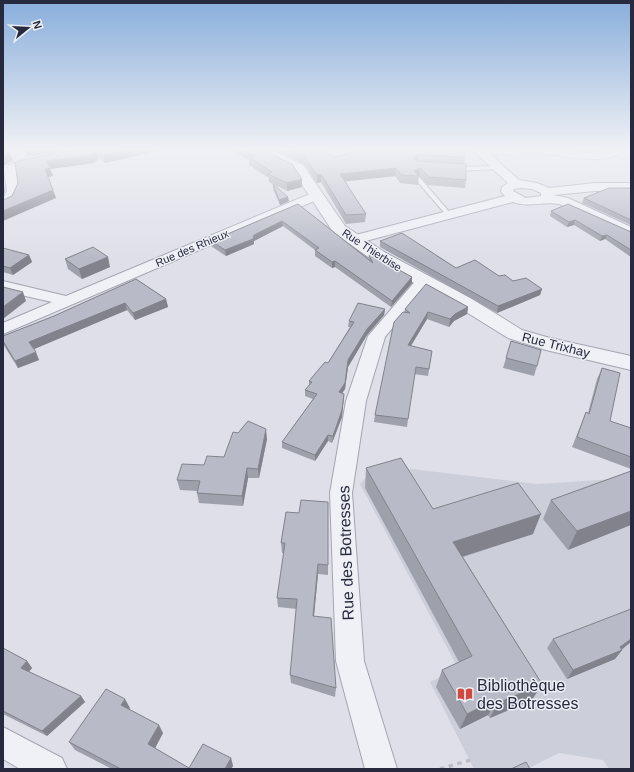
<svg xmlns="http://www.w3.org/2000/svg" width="634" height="772" font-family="Arial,sans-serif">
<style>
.built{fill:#ccceda}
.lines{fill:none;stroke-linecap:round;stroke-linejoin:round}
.service-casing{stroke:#a3a5b2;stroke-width:2}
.minor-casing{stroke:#a3a5b2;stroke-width:2}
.tertiary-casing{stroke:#a3a5b2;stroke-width:2}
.path{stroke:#bcbdc6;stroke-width:3.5;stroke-dasharray:4.5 4.5;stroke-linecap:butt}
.service{fill:#f0f1f6;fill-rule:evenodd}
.minor{fill:#f0f1f6;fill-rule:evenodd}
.tertiary{fill:#f0f1f6;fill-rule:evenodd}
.wall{fill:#9ea0ab}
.shaded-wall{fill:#81828b}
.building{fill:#b8bac7;stroke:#81828b}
.labels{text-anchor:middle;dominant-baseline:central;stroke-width:3;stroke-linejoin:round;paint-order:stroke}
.far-street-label{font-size:11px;fill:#272a3e;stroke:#edeff5}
.street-label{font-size:13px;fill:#272a3e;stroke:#edeff5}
.near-street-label{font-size:16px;fill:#272a3e;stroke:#edeff5}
.near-poi-label{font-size:16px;fill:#272a3e;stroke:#edeff5;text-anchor:start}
</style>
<rect width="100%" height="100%" fill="#dedfe8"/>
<polygon class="built" points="378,465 537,484 631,478 631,769 609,769 603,760 559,753 527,769 474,769 430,682 458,668 360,484"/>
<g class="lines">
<g class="service-casing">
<g id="service">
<polygon points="497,166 499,167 499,169 453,171 450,169 453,167"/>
<polygon points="418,177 420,178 452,215 452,217 448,217 416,180 415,179"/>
</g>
</g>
<g class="minor-casing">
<g id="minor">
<path d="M471,149H560L592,153L611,149H624C610,167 568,156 549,154C529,153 509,154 490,154L519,180L537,183L549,188L595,183H631V191H595L553,195L568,198L631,227V236L559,204C544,201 529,208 513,202L358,243H348L346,240L348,237L505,196L501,192L502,187L508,183ZM520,188L532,189L541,193V196L526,198L513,191L514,189Z"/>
<polygon points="40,157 44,158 46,160 44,162 24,167 16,171 19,191 14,204 3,208 3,199 7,191 3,165 10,165 16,162"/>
<polygon points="317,191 321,192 323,195 321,198 3,334 3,323 52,302 3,291 3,281 66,296"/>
<polygon points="423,276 428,278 431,281 385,337 366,401 352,493 364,661 397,769 365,769 336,661 330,493 346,401 368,336 418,278"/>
<polygon points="3,727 62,758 67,769 20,769 3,759"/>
</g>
</g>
<g class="tertiary-casing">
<polygon id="tertiary" points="254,149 270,149 303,165 345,226 386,253 472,299 522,330 550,338 631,356 631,370 546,350 508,338 458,307 374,261 333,232 293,171 255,152"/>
</g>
<polyline class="path" points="440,769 474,759"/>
<use href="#service" class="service"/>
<use href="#minor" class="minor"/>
<use href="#tertiary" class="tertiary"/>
</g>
<g class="wall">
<polygon points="82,149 164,149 105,163 99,158 94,163 50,169 53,176 48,177 56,198 12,196 18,183"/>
<polygon points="228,149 261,149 302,187 287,191 269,182 269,178 249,165 249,160"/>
<polygon points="273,149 316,149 335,157 366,149 465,157 464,164 466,180 465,188 428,185 419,176 418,185 400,183 395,176 345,181 366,214 365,222 346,224 321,182 317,183 304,164"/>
<polygon points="273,184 289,201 280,205 273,189"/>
<polygon points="631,188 631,225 582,203 584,198"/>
<polygon points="298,204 369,259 369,256 412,277 412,283 391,307 335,267 332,268 315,256 315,250 283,226 254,241 254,244 226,256 211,246 211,241"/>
<polygon points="551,211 631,232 631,257 605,239 600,241 574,225 567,227 550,216"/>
<polygon points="380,241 456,268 499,276 513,281 542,289 540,295 497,313 380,247"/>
<polygon points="3,248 29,255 32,262 13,275 3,272"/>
<polygon points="65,259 110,267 82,279 68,269"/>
<polygon points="136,279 166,299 168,307 135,320 127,310 33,349 39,360 18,368 3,344 3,336 54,316"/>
<polygon points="468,307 467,314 454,321 449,327 427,319 411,346 432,351 428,376 414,374 407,427 374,422 375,415 405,309"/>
<polygon points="385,309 384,315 367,335 348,367 345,389 342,393 344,394 342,417 332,443 328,441 315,461 282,448 282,442 313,399 305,396 305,390 309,385 309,381 328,363 350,327 348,327 349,321"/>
<polygon points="506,358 537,366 534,376 503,368"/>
<polygon points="602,368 610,421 631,428 631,469 572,447 586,412 588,413 597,379"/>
<polygon points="267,439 259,478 248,478 243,506 199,503 197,493 197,491 180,490 177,480 204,465"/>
<polygon points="366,468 433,509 533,534 463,557 542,684 532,700 490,718 488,715 460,729 436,687 442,670 459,662 365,488"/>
<polygon points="631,471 568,550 543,519 551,500"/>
<polygon points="286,512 328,565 328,575 318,574 314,616 336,688 335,697 291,683 290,675 297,609 278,607 277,598 284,553 282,553 281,543"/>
<polygon points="553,639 622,650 615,659 567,679 547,648"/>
<polygon points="3,648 27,661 32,668 29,672 81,696 85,702 47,736 3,714"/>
<polygon points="130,708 129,709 163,733 155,748 189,768 231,758 233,766 231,769 112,769 75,750 69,742"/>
</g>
<g class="shaded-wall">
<polygon points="29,149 74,149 27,157 25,150"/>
<polygon points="129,149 164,149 105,163 103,155"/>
<polygon points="97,150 99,158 94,163 50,169 53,176 47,177 45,169 46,161"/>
<polygon points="10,153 13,161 3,165 3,156"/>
<polygon points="418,155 417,162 413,158"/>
<polygon points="396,168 395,176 340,182 340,174"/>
<polygon points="420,168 419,176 414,171"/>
<polygon points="321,174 321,182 317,183 317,175"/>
<polygon points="3,175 5,191 3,196"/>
<polygon points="302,179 302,187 287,191 287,183"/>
<polygon points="53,190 56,198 3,221 3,211"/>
<polygon points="288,197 289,201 280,205 279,200"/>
<polygon points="575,220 574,225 567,227 569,222"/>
<polygon points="282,221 283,226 254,241 254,244 226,256 225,250"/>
<polygon points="607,235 605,239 600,241 602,236"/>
<polygon points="29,255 32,262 13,275 10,268"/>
<polygon points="108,257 110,267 82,279 79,269"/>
<polygon points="335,261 335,267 332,268 332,262"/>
<polygon points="412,277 412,283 391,307 392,301"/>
<polygon points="542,289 540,295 497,313 498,306"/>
<polygon points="23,292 26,301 3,319 3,307"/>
<polygon points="166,299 168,307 135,320 133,313"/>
<polygon points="125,303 127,310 32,350 29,342"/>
<polygon points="468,307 467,314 454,321 449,327 450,319 455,314"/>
<polygon points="385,309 384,315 367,335 348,367 345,389 339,398 339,392 348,360 367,329"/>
<polygon points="428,312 427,319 407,352 408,345"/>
<polygon points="36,352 39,360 18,368 15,361"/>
<polygon points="344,394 342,417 332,443 333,436"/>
<polygon points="266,429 267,439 259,478 258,469"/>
<polygon points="328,435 328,441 315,461 315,455"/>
<polygon points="247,468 248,478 243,506 242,496"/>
<polygon points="631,511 631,525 568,550 577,531"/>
<polygon points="541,514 533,534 448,561 453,542"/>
<polygon points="318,564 318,574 313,626 313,616"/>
<polygon points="631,639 631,642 620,651 622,650 615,659 567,679 573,670 620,647"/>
<polygon points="27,661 32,668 26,675 21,668"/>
<polygon points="542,684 532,700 490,718 498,703"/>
<polygon points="81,696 85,702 47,736 42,731"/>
<polygon points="125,699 130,708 126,713 121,705"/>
<polygon points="497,699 488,715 460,729 467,714"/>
<polygon points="159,725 163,733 153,752 148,744"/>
<polygon points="231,758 233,766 231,769 225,769"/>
</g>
<g class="building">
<polygon points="82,149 129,149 103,155 97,150 92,155 46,161 50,168 45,169 53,190 3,211 3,200 12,196 18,183 15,163 26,159"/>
<polygon points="242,149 261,149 292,164 302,179 287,183 268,174 272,172 249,157 255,156"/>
<polygon points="289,149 316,149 335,157 366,149 465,149 465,157 418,155 413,158 416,161 466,164 466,180 429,177 420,168 414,171 419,176 401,175 396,168 340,174 366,214 346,215 321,174 317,175 304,156"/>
<polygon points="3,151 10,153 3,156"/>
<polygon points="273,184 288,197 279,200"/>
<polygon points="609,188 631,188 631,220 584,198"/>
<polygon points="298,204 373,263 369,256 370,254 412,277 392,301 335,261 332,262 315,250 319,248 282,221 254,235 253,239 225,250 211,241"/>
<polygon points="568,204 631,232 631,250 607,235 602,236 575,220 569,222 551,211"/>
<polygon points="402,233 456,268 475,260 499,276 505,275 513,281 526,278 542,289 498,306 380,241"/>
<polygon points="93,247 108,257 79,269 65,259"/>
<polygon points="3,248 29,255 10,268 3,266"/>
<polygon points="136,279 166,299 133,313 125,303 29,342 36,352 15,361 3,341 3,336 54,316"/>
<polygon points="426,284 468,307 455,314 450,319 428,312 408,345 432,351 429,369 416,367 408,419 375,415 394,322 403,312 410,313 405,309"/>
<polygon points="3,287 23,292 3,307"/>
<polygon points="358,303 385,309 367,329 348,360 345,383 339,392 344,394 342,410 333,436 328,435 315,455 282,442 317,394 305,390 312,382 309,381 325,362 328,363 354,322 349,321"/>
<polygon points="511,341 541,350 537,366 506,358"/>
<polygon points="602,368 620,373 610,421 631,428 631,457 577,437 586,412 589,414"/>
<polygon points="248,421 266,429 258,469 247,468 242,496 197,493 200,481 177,480 182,464 204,465 207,456 224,457 233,432 238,433"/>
<polygon points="401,458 433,509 518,483 541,514 453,542 542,684 498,703 497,699 467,714 442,670 472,656 366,468"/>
<polygon points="631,471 631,511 577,531 551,500"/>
<polygon points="301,500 328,502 328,565 318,564 313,616 331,618 336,688 290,675 297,599 277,598 285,543 281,543 286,512 299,513"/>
<polygon points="631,609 631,639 620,647 622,650 573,670 553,639"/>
<polygon points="3,648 27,661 21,668 81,696 42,731 3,711"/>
<polygon points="106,689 125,699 121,705 159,725 148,744 189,768 203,744 231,758 225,769 121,769 69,742"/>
<polygon points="526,762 530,769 511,769"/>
</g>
<linearGradient id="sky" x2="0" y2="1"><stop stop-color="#88aedb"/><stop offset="0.58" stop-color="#f0f1f5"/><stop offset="1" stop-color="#f0f1f5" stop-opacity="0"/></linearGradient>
<rect width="634" height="257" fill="url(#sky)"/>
<defs>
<g id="library-bare" transform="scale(1.2)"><path d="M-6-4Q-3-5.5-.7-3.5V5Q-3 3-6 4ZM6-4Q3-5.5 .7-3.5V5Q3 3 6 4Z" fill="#cf4940" stroke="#edeff5" stroke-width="2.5" paint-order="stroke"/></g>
</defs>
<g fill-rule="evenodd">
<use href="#library-bare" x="465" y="694"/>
</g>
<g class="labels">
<g class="far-street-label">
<text transform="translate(192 248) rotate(-23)">Rue des Rhieux</text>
<text transform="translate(372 250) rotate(33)">Rue Thierbise</text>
</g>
<g class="street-label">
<text transform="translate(556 345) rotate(14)">Rue Trixhay</text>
</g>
<g class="near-street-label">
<text transform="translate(346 553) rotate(-92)">Rue des Botresses</text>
</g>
<g class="near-poi-label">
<text x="477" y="685">Bibliothèque<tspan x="477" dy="18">des Botresses</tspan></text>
</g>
</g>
<rect width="634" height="772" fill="none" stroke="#272a3e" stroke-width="8"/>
<g transform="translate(28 28) rotate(72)" stroke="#edeff5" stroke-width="3" paint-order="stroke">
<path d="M0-3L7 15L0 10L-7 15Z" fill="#272a3e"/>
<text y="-6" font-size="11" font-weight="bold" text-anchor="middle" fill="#272a3e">N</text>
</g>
</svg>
